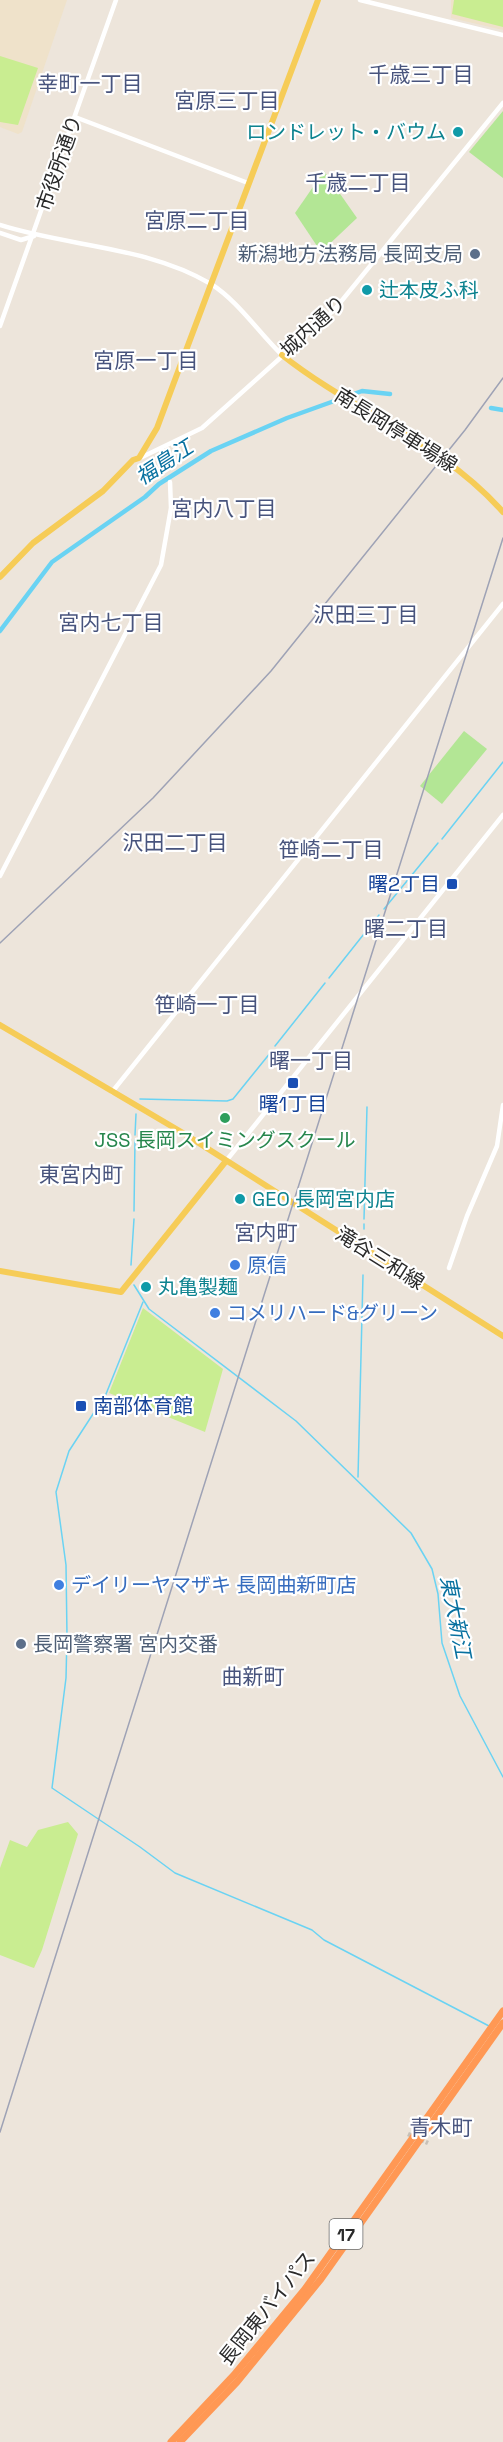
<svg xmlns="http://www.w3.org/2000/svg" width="503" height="2442" font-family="'Space Grotesk','Noto Sans JP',sans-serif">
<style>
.education{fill:#efe2ca}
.green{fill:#b3e695}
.pitch{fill:#c9ed91}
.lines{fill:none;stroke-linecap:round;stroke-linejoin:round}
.stream{stroke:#6ad3f3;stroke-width:1.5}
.canal{stroke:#6ad3f3;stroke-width:4.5}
.minor-tunnel{stroke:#c6c0b8;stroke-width:4.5;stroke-dasharray:4.5 2;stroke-linecap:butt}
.minor{stroke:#fff;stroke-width:4.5}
.major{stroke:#f6cc57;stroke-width:6}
.highway{stroke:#ff9854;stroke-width:7}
.rail{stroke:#9ea2b5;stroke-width:1.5}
.culture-dot{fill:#0f9aa8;stroke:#fff;stroke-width:2}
.service-dot{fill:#5c6f8a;stroke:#fff;stroke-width:2}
.transit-dot{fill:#1a4fb4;stroke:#fff;stroke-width:2}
.leisure-dot{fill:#2e9e5b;stroke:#fff;stroke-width:2}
.shop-dot{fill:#3f7fe0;stroke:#fff;stroke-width:2}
.labels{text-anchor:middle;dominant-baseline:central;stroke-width:4.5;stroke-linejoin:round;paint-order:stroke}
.shield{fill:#fff;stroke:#6a6a6a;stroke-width:1.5}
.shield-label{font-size:18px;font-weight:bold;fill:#2a2a2a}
.culture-label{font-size:20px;fill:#0d838f;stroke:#fff;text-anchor:start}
.street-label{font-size:20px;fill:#2a2a2a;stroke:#fff}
.service-label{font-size:20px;fill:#4e5e75;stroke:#fff;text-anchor:end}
.transit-label{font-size:20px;fill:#164399;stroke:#fff;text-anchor:end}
.leisure-label{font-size:20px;fill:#27864d;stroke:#fff}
.shop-label{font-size:20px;fill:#366cbe;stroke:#fff;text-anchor:start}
.neighbourhood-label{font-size:21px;fill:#48547d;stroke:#fff}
.water-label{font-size:21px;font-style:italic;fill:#0871a0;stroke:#fff}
</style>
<rect width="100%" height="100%" fill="#ede5db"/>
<g class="education">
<polygon points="0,0 67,0 22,132 18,134 0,127"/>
<polygon points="451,0 503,0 503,30 451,18"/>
</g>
<g class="green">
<polygon points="503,111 503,178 469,152"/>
<polygon points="324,171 357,218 321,252 295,213"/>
<polygon points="464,731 487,749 442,804 420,786"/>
</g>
<g class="pitch">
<polygon points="454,0 503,0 503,27 452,14"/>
<polygon points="0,56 38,68 18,125 0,122"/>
<polygon points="143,1308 223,1369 205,1432 109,1393"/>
<polygon points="68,1822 78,1834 42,1950 34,1968 31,1967 0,1955 0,1868 10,1840 27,1847 38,1830"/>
</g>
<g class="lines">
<g class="stream">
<polyline points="442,839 503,762"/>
<polyline points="384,909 438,843"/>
<polyline points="329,978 379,915"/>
<polyline points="275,1046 325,983"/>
<polyline points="140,1099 227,1101 233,1099 271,1052"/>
<polyline points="135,1135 136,1114"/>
<polyline points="134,1211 135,1140"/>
<polyline points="364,1219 367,1107"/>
<polyline points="364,1224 364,1229"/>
<polyline points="131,1265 134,1219"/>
<polyline points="134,1285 149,1309 296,1421 411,1533 432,1569 438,1594 442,1643 460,1696 503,1777"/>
<polyline points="143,1302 106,1394 69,1451 56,1492 66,1565 67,1636 66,1678 52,1788 140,1847 175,1873 312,1930 324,1940 489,2026"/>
<polyline points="358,1477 363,1275"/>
</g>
<g class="canal">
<polyline points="491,408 503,410"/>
<polyline points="0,631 52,562 145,497 159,484 211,451 287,418 362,391 390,394"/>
</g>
<polyline class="minor-tunnel" points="408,2134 428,2143"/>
<g class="minor">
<polyline points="360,0 503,35"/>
<polyline points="75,117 248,183"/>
<path d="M0,225C69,247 147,246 211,284C238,301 259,333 282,355"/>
<polyline points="0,233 21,240 34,236"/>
<polyline points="0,326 116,0"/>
<polyline points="140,458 202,428 335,309 503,103"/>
<polyline points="0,876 161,565 171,508 170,482"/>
<polyline points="112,1092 503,604"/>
<polyline points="226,1161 503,815"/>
<polyline points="449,1268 467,1216 497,1146 503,1105"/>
</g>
<g class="major">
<path d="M282,355C354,412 440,441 503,512"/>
<polyline points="0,577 33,543 103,491 133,460 139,458 157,428 173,385 318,0"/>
<polyline points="0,1025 183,1133 503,1336"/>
<polyline points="0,1271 121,1292 226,1161"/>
</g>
<g class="highway">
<polyline points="171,2442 234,2375 305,2289 503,2011"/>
<polyline points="180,2442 237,2382 321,2279 503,2023"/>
</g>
<g class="rail">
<polyline points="0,943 153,798 271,671 465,430 503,378"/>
<polyline points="0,2132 503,538"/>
</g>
</g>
<g class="culture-dot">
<circle cx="458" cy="132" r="6"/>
<circle cx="367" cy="290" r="6"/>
<circle cx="240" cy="1199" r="6"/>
<circle cx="146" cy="1287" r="6"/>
</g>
<g class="service-dot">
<circle cx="475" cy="254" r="6"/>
<circle cx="21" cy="1644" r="6"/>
</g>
<g class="transit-dot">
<rect x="446" y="878" width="12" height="12" rx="3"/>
<rect x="287" y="1077" width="12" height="12" rx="3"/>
<rect x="75" y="1400" width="12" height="12" rx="3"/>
</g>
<circle class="leisure-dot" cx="225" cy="1118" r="6"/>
<g class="shop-dot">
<circle cx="235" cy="1265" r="6"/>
<circle cx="215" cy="1313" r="6"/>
<circle cx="59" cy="1585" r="6"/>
</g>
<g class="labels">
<rect class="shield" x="329.5" y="2219" width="33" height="30" rx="4.5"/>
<g class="shield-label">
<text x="346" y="2234">17</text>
</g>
<g class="culture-label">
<text x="446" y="132" text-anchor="end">ロンドレット・バウム</text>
<text x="379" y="290">辻本皮ふ科</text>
<text x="252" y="1199">GEO 長岡宮内店</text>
<text x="158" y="1287">丸亀製麺</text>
</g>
<g class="street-label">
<text transform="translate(59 163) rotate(-71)">市役所通り</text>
<text transform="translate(313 326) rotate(-42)">城内通り</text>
<text transform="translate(396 430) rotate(32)">南長岡停車場線</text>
<text transform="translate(380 1258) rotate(32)">滝谷三和線</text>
<text transform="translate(267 2308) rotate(-51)">長岡東バイパス</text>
</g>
<g class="service-label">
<text x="463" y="254">新潟地方法務局 長岡支局</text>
<text x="33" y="1644" text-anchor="start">長岡警察署 宮内交番</text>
</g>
<g class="transit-label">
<text x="440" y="884">曙2丁目</text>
<text x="293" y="1104" text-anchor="middle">曙1丁目</text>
<text x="93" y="1406" text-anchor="start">南部体育館</text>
</g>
<g class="leisure-label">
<text x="225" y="1140">JSS 長岡スイミングスクール</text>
</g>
<g class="shop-label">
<text x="247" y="1265">原信</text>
<text x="227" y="1313">コメリハード&amp;グリーン</text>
<text x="71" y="1585">デイリーヤマザキ 長岡曲新町店</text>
</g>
<g class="neighbourhood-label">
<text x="421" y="74">千歳三丁目</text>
<text x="90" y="83">幸町一丁目</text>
<text x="227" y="100">宮原三丁目</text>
<text x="358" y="182">千歳二丁目</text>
<text x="197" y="220">宮原二丁目</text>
<text x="146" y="360">宮原一丁目</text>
<text x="224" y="508">宮内八丁目</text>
<text x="366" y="614">沢田三丁目</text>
<text x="111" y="622">宮内七丁目</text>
<text x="175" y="842">沢田二丁目</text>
<text x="331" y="849">笹崎二丁目</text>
<text x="406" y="928">曙二丁目</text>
<text x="207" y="1004">笹崎一丁目</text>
<text x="311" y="1060">曙一丁目</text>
<text x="81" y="1174">東宮内町</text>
<text x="266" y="1232">宮内町</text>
<text x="253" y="1676">曲新町</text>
<text x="441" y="2127">青木町</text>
</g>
<g class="water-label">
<text transform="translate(164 462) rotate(-33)">福島江</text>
<text transform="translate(456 1617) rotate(79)">東大新江</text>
</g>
</g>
</svg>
